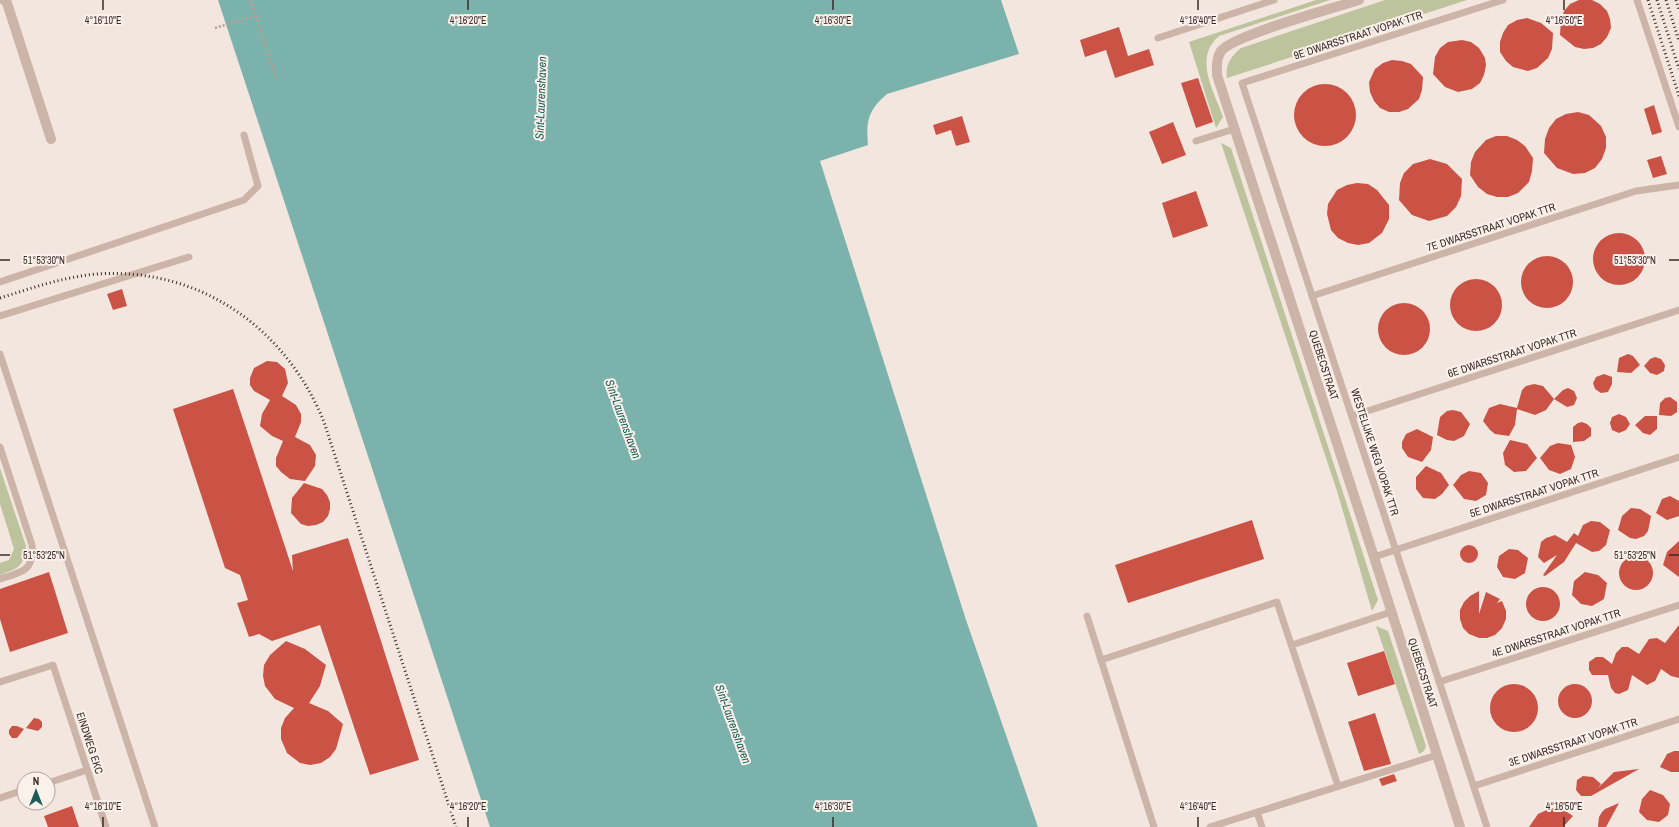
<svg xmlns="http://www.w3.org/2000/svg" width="1679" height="827" font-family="'Archivo Narrow',sans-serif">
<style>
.green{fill:#bcc39d}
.water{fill:#7cb2ac}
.building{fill:#ca5346}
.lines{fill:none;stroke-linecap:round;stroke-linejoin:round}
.path{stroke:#b89e93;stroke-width:2.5;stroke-dasharray:2 2;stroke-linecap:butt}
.lane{stroke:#ccb4a9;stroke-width:7}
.street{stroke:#ccb4a9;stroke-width:10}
.rail{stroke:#392c29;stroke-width:3;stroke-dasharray:1 3;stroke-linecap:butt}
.ticks{fill:none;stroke:#392c29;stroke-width:1.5}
.labels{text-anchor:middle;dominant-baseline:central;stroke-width:4;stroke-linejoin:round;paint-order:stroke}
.street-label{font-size:11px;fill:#392c29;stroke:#fbf1eb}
.water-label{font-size:12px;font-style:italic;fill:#1d5c58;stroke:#fbf1eb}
.ticks-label{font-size:10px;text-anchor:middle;fill:#392c29;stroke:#fbf1eb;stroke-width:4;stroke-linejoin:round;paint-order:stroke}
</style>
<rect width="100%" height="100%" fill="#f3e6de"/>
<g class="green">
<path d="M1316,0H1330L1219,36C1193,58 1214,91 1223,117L1216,128L1189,42Z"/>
<path d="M1385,0H1467L1227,78C1225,65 1231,56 1241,48Z"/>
<polygon points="1221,143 1231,148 1378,600 1372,611 1337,491"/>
<path d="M0,468L26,546C25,566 17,569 0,575V563L9,560L14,549L0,504Z"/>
<polygon points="1376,626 1388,631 1426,746 1424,751 1419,754"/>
</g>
<path class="water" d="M218,0H1001L1019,54L887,94C868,110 866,121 868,145L820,161L966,620L1038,827H490Z"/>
<g class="building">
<polygon points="1579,0 1592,0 1600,4 1607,11 1610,19 1611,28 1607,37 1601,44 1593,48 1584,49 1575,47 1560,35 1561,20 1564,11 1570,4"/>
<polygon points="1527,18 1541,23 1553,33 1552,49 1548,58 1537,68 1528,71 1513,67 1506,61 1500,52 1500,42 1503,33 1508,25 1517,20"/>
<polygon points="1119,27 1128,56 1149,49 1154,65 1115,78 1106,50 1085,57 1080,40"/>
<polygon points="1462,40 1471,42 1479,48 1485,58 1486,65 1484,75 1480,83 1472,89 1458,92 1445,87 1433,74 1435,57 1440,48 1448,42"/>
<polygon points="1392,60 1402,61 1411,64 1423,77 1422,90 1419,99 1408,109 1399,112 1389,112 1380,108 1374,101 1370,92 1369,82 1375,69 1383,63"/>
<polygon points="1198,78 1213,122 1196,128 1181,83"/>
<circle cx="1325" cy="115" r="31"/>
<polygon points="1654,105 1662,132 1652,135 1644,109"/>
<polygon points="1578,112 1589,115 1601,126 1606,137 1606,148 1602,159 1595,168 1585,173 1573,174 1557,168 1544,153 1545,139 1549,128 1556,119 1566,114"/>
<polygon points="962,116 970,142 956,146 951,130 936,135 933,125"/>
<polygon points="1173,122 1186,155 1162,164 1149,132"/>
<polygon points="1496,136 1507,136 1517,140 1525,146 1533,158 1532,171 1529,182 1518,193 1508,197 1497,197 1487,194 1478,187 1470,175 1471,162 1475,152 1486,140"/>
<polygon points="1661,156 1667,174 1653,178 1647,160"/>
<polygon points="1430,159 1447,164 1462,179 1461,196 1456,207 1447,216 1429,221 1412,215 1399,200 1400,183 1404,173 1413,164"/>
<polygon points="1357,183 1368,184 1377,190 1389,205 1389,219 1382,233 1369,243 1358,245 1348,243 1338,238 1331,230 1327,214 1328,204 1337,190 1347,185"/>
<polygon points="1196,191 1208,226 1173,238 1162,203"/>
<circle cx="1619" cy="259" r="26"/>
<circle cx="1547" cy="282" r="26"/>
<circle cx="1476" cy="305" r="26"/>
<polygon points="122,289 127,306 113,310 107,294"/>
<circle cx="1404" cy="329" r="26"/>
<polygon points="1628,354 1633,356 1640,365 1631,373 1617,372 1619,358"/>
<polygon points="1655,357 1661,359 1665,365 1664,371 1657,375 1650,373 1644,366 1650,359"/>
<polygon points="267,361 277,362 285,369 288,383 282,396 296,405 301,414 301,422 295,437 310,445 316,455 315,466 305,481 290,479 281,472 276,466 276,458 283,441 272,436 260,426 262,414 270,400 254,391 250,385 250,378 254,368"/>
<polygon points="1604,374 1612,377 1612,384 1608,392 1601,393 1595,389 1593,383 1596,377"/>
<polygon points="1534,384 1543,386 1554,399 1546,410 1535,415 1517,409 1515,425 1509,436 1495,434 1490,430 1483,421 1489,408 1500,404 1517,408 1522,390 1526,386"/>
<polygon points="1568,388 1574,391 1577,398 1574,405 1567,407 1554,399 1563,390"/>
<polygon points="233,389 293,571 292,555 348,538 419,760 370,775 320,625 272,641 259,634 249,637 237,603 248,600 240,575 225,568 173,409"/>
<polygon points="1670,397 1677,402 1677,412 1671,416 1659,415 1660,403 1665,398"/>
<polygon points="1453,410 1461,412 1470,424 1464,436 1454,441 1447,440 1437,435 1440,417 1447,411"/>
<polygon points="1619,414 1626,417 1630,424 1626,430 1619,433 1612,430 1610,423 1612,417"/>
<polygon points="1645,416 1657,416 1657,429 1650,435 1643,433 1635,425"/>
<polygon points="1582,422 1587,424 1591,428 1591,436 1584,441 1573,442 1573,427 1578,423"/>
<polygon points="1417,429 1433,437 1431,450 1422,462 1408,457 1402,448 1402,442 1406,434"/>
<polygon points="1510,440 1527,444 1537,458 1526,471 1514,472 1505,465 1503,453"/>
<polygon points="1558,443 1571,445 1575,457 1571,469 1560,474 1549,470 1540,458 1550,446"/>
<polygon points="1426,466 1441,473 1449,485 1442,494 1435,499 1423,498 1416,489 1416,477"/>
<polygon points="1469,471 1481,473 1488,483 1486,495 1476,501 1464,499 1453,485 1461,475"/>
<polygon points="304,483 322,489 327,495 330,502 330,509 328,516 323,522 316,525 308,526 301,524 291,513 292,498"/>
<polygon points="1670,496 1679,501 1679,516 1667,520 1656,513 1662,499"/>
<polygon points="1631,508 1640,509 1651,516 1648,531 1644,536 1636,539 1630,538 1618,530 1622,516"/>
<polygon points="1252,520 1264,559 1128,603 1115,565"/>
<polygon points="1591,521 1600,522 1610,530 1606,545 1599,551 1592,552 1576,543 1564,562 1545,576 1543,575 1557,555 1544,563 1538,557 1541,542 1546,538 1555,535 1567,542 1574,533 1578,536 1583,525"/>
<polygon points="1679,541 1679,577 1663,565 1667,552"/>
<circle cx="1469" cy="554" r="9"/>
<polygon points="1509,549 1518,550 1528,558 1525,573 1515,579 1503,577 1497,567 1499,556"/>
<circle cx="1636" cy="573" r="17"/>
<polygon points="49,572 68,633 10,652 0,619 0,589"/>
<polygon points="1585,572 1598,575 1607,583 1604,599 1592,606 1581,604 1572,595 1574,581"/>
<circle cx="1543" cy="604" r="17"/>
<polygon points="1479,591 1479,614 1486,592 1500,599 1497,603 1502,601 1506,611 1506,619 1502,628 1495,635 1487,638 1479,638 1469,634 1463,628 1460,619 1460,610 1464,602 1470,596"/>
<polygon points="1679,625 1679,678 1671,676 1661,669 1655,681 1647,685 1632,675 1628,690 1619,694 1615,693 1611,688 1608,675 1592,675 1589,670 1589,662 1596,657 1603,657 1612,664 1616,653 1622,647 1628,647 1639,654 1649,639 1657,638 1665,643"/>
<polygon points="286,641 305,649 326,665 320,686 309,703 328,711 343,724 336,749 330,757 321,763 310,765 300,763 287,753 281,739 281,728 285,718 294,708 275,699 265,686 263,676 264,665 270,655"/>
<polygon points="1384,651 1395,684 1358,696 1347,663"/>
<circle cx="1514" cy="708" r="24"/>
<circle cx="1575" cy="701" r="17"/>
<polygon points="1375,713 1391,764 1364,771 1348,722"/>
<polygon points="34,718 39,719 42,722 42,727 38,731 26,728"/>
<polygon points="12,726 17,726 24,729 17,738 12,738 9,734 9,730"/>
<polygon points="1674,751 1679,751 1679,772 1671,772 1660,767 1667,754"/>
<polygon points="1639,769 1591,796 1581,796 1576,790 1577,780 1583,776 1593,777 1601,784 1598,788 1614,772"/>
<polygon points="1394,774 1397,781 1382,786 1379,779"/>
<polygon points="1650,790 1663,795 1670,804 1668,815 1659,822 1647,820 1639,812 1642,799"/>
<polygon points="1619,803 1606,827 1598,827 1599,817 1602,812 1605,809"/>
<polygon points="72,806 79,827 48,827 44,816"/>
<polygon points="1551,808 1564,810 1573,816 1563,827 1529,827 1538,814"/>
</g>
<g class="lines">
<g class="path">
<polyline points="250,0 276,77"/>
<polyline points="215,28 255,16"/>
</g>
<g class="lane">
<polyline points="1637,0 1679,127"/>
<polyline points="1158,38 1274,0"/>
<polyline points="1196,141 1234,129"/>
<polyline points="0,282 244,200 258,186 244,135"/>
<polyline points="1312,296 1636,191 1679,185"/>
<polyline points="0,316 189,257"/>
<polyline points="0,354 155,827"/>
<polyline points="1352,416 1679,310"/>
<path d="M0,447L32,545C34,572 21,572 0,579"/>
<polyline points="1374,557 1679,457"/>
<polyline points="1087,616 1154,827"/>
<polyline points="1292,645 1391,612"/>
<polyline points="1101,660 1277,602 1338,786"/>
<polyline points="0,682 53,665 106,827"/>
<polyline points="1439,682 1679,605"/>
<polyline points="48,783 87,770"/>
<polyline points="1474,786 1679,719"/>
<polyline points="0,798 24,790"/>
<polyline points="1257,812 1262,827"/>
<polyline points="1210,827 1437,755"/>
<polyline points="1487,827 1242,83 1503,0"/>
</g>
<g class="street">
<polyline points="4,0 7,3 51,139"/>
<path d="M1359,0C1334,8 1233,35 1221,51C1216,59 1217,66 1217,75L1374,557L1460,827"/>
</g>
<g class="rail">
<polyline points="1648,0 1679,96"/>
<polyline points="1657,0 1679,69"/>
<polyline points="1666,0 1679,41"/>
<polyline points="1676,0 1679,10"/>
<path d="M0,298C32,288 63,277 97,274C200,267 286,328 324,422L456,827"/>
</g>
</g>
<path class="ticks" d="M103,0V10M468,0V10M833,0V10M1198,0V10M1564,0V10M0,260H10M1669,260H1679M0,555H10M1669,555H1679M103,817V827M468,817V827M833,817V827M1198,817V827M1564,817V827"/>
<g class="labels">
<g class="street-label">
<text transform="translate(1358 35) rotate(-18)">9E DWARSSTRAAT VOPAK TTR</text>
<text transform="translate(1491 227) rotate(-18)">7E DWARSSTRAAT VOPAK TTR</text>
<text transform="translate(1512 353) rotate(-18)">6E DWARSSTRAAT VOPAK TTR</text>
<text transform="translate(1324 365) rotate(72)">QUEBECSTRAAT</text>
<text transform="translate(1375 452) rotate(72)">WESTELIJKE WEG VOPAK TTR</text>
<text transform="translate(1534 493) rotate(-18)">5E DWARSSTRAAT VOPAK TTR</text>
<text transform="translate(1556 633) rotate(-18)">4E DWARSSTRAAT VOPAK TTR</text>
<text transform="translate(1423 673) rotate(72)">QUEBECSTRAAT</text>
<text transform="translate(1573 742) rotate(-18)">3E DWARSSTRAAT VOPAK TTR</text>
<text transform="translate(90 743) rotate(72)">EINDWEG EKC</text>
</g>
<g class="water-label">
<text transform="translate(541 98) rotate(-88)">Sint-Laurenshaven</text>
<text transform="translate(623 419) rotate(70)">Sint-Laurenshaven</text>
<text transform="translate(733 724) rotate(70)">Sint-Laurenshaven</text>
</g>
</g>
<g class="ticks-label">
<text x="103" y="24">4°16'10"E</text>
<text x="468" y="24">4°16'20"E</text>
<text x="833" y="24">4°16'30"E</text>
<text x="1198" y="24">4°16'40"E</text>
<text x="1564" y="24">4°16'50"E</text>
<text x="44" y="264">51°53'30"N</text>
<text x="1635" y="264">51°53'30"N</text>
<text x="44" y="559">51°53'25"N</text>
<text x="1635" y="559">51°53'25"N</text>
<text x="103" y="810">4°16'10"E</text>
<text x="468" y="810">4°16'20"E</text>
<text x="833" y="810">4°16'30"E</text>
<text x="1198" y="810">4°16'40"E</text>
<text x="1564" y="810">4°16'50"E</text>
</g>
<g transform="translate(36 791)"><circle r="19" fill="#fbf1eb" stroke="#ada29d"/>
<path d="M0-3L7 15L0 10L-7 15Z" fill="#1d5c58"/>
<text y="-6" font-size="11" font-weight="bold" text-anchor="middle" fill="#392c29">N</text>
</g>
</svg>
